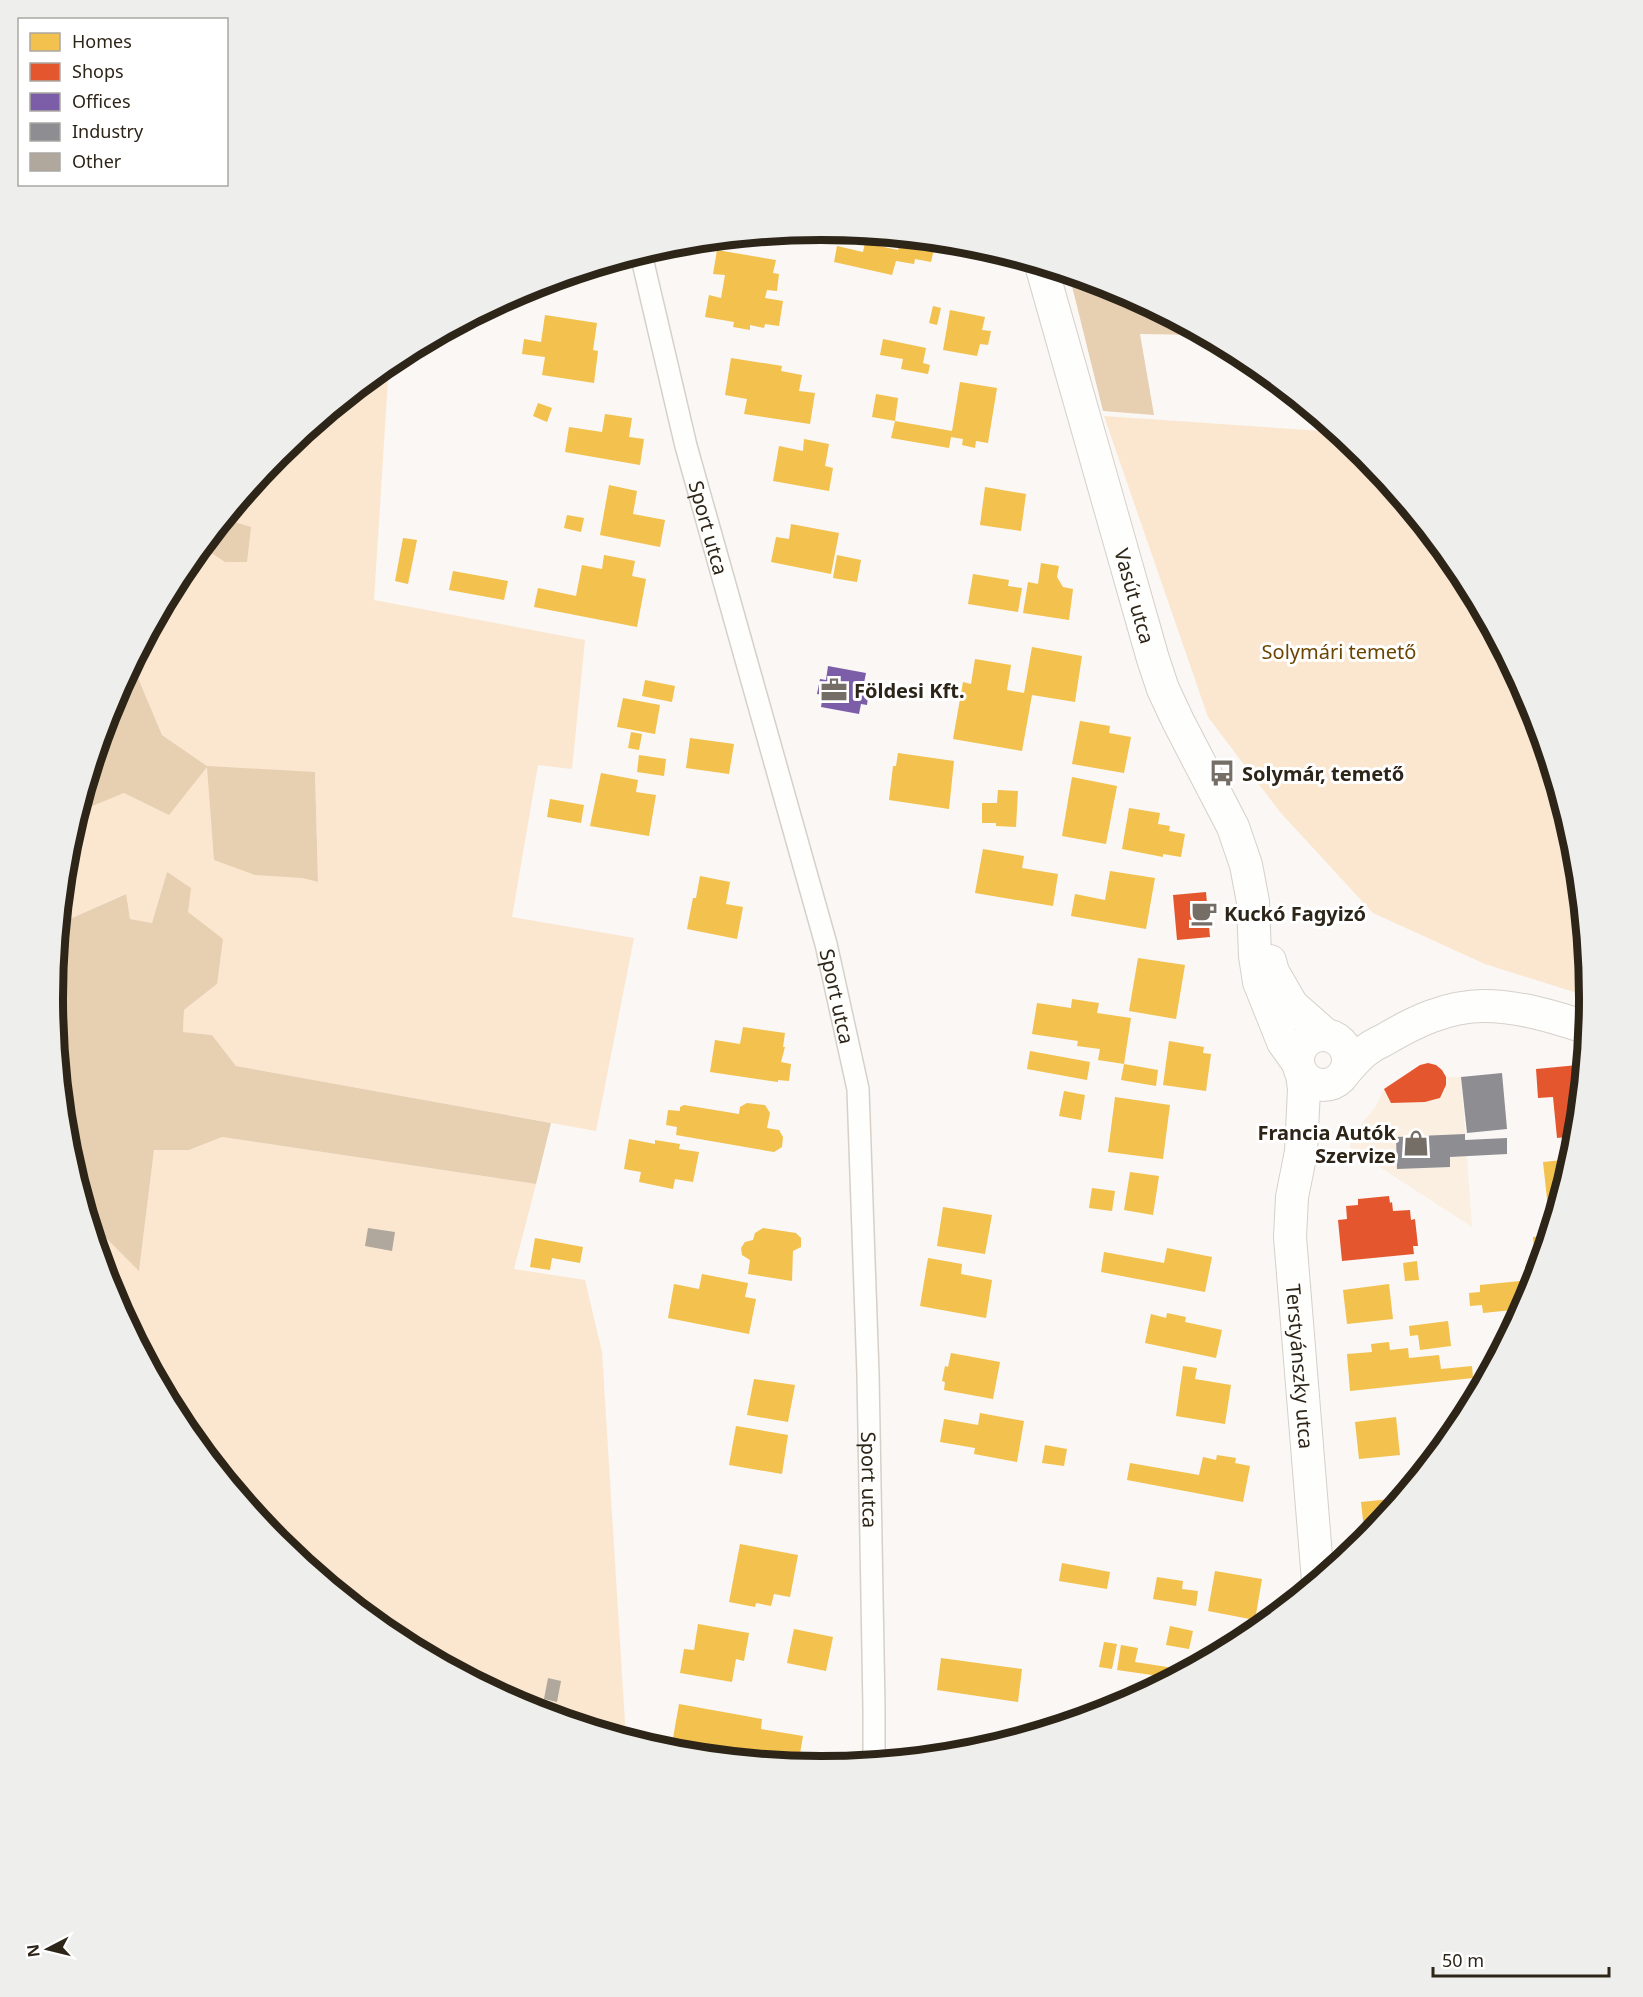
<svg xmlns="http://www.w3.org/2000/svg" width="1643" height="1997" font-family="'Noto Sans',sans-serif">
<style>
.built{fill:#faefe1}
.green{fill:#fbe7cf;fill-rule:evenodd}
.forest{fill:#e7cfb1}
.homes{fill:#f2c14e}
.shops{fill:#e4572e}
.offices{fill:#7b5ea7}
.industry{fill:#8d8d92}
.building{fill:#b0a79d}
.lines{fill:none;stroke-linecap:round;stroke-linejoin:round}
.street-casing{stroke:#d6d0c9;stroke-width:24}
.secondary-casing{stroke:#d6d0c9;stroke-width:34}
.street{stroke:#fefefd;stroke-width:21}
.secondary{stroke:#fefefd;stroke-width:32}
.labels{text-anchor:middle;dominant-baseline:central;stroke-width:6;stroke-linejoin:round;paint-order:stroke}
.street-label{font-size:20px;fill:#2e2519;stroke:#fff}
.park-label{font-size:20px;fill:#6b4500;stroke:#fff}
.poi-label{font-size:20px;font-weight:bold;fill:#2e2519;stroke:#fff;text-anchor:start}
.rim{fill:none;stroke:#2e2519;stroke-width:8}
</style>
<rect width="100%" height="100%" fill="#faf7f4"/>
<polygon class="built" points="1446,1077 1461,1077 1472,1227 1349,1147 1358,1129 1376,1106 1384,1089 1391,1103 1433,1101 1440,1098 1443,1093 1446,1085"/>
<g class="green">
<path d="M389,364L374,600L585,640L572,769L538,765L512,917L634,938L596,1131L236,1066L212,1035L183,1032L184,1010L217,984L188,911L167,872L152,923L130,919L125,894L63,922L68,846L78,812L124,793L207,766L162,735L138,678L139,651L182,571L202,547L225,562L250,527L225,519L278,454ZM315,772L318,882L302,878Z"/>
<polygon points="1104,416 1337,432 1366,455 1461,572 1532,705 1576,849 1590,997 1485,964 1373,913 1280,812 1208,717"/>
<polygon points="222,1137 536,1184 514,1269 585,1280 602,1352 626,1739 527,1709 394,1638 277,1542 182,1425 111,1292 94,1237 106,1237 139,1270 154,1150 189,1150"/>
</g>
<g class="forest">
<polygon points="1069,274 1116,288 1204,335 1140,334 1154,415 1103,411"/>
<polygon points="225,519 251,527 247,562 225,562 202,547"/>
<polygon points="139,651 138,678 162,735 207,766 315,772 318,882 302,878 255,875 214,860 207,767 169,815 124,793 78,812 111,704"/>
<polygon points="167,872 191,888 188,912 223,939 217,984 184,1010 183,1032 212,1035 236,1066 551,1123 536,1184 222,1137 189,1150 154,1150 139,1271 106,1238 94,1237 67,1148 53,998 63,922 126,894 130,919 152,923"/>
</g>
<g class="homes">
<polygon points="900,237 936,241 931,262 915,259 914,264 896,261 892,275 834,262 837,246 863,252 865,243 898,250"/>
<polygon points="717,250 776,260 773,273 779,274 777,291 767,290 765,298 783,301 779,326 765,324 764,328 750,325 750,330 733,327 734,322 705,317 709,295 721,298 725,275 713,274"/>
<polygon points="933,306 941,308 937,325 929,323"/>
<polygon points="950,310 985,317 982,330 991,331 988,345 980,344 977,356 943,350"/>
<polygon points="545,315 597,323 593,350 598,351 594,383 542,375 545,357 522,354 524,339 541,342"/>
<polygon points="883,339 926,348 923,363 930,365 928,374 901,369 903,359 880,355"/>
<polygon points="731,358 782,366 781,371 802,375 799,391 815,393 810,424 744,414 747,399 725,395"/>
<polygon points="960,382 997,388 988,443 976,441 975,448 962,445 963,439 951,437 949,448 891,438 895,421 952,431"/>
<polygon points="876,394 898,398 895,421 872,417"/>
<polygon points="538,403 552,408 547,422 533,416"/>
<polygon points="605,414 632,418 629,437 644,439 640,465 565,452 569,427 602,432"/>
<polygon points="804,439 829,444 825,466 833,468 829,491 773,481 779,446 803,451"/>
<polygon points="609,485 637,491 633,514 665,520 660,547 600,535"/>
<polygon points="985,487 1026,494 1021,531 980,525"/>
<polygon points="567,515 584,518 581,532 564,528"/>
<polygon points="791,524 839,533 831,574 771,562 776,537 789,539"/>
<polygon points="403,538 417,540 408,584 395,581"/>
<polygon points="604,555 635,561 632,576 646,579 637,627 534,607 538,588 576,596 582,565 602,569"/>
<polygon points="837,555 861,560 857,582 833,578"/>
<polygon points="1041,563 1059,566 1057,577 1063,587 1073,589 1069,620 1023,613 1028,582 1038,584"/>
<polygon points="453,571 508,581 504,600 449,590"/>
<polygon points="973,574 1009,580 1008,586 1022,588 1018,612 968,604"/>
<polygon points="1032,647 1082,656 1075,702 1032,695 1022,751 953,739 963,682 971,684 975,659 1011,665 1007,690 1024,693"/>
<polygon points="645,680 675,686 672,702 642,696"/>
<polygon points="623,698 660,705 655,734 617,727"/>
<polygon points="1080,721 1110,726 1109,733 1131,737 1124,773 1072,764"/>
<polygon points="631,732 642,734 639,750 628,748"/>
<polygon points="690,738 734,744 729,774 686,768"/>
<polygon points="898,753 954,761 949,809 889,800 893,766 896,766"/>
<polygon points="639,755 666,759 664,776 637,772"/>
<polygon points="601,773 638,780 636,792 656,795 649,836 590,826"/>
<polygon points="1072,777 1117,786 1106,844 1062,836"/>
<polygon points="998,790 1018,791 1016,827 996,826 996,823 982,823 982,803 997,803"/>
<polygon points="550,799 584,805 581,823 547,817"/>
<polygon points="1129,808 1160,813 1158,824 1170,826 1169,831 1185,834 1181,857 1163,854 1163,857 1122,849"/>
<polygon points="983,849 1024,856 1022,868 1058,874 1053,906 975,893"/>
<polygon points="1110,871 1155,878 1146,929 1071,916 1075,894 1105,900"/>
<polygon points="700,876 730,882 726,904 743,907 737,939 687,929 693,898 696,898"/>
<polygon points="1138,958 1185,965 1176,1019 1129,1011"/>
<polygon points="1072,999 1099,1003 1097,1013 1131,1018 1124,1064 1098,1060 1100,1049 1077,1046 1078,1041 1032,1034 1037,1003 1071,1008"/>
<polygon points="743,1027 785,1033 783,1047 785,1047 781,1062 791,1064 789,1081 778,1080 778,1082 710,1072 715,1040 740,1044"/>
<polygon points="1169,1041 1204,1047 1203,1053 1211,1054 1206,1091 1163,1085"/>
<polygon points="1030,1051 1090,1062 1087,1080 1027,1069"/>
<polygon points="1124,1064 1158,1070 1156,1086 1121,1080"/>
<polygon points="1064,1091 1085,1095 1081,1120 1059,1116"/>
<polygon points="1115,1097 1170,1105 1163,1159 1108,1152"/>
<polygon points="747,1103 765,1105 770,1113 767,1128 779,1130 783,1137 782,1147 774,1152 676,1135 677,1127 666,1125 668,1110 680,1111 680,1107 684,1105 739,1114 740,1107"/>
<polygon points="629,1139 655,1144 655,1140 680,1144 679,1149 699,1152 693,1182 675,1179 673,1189 639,1182 641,1172 624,1169"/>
<polygon points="1573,1159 1558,1207 1548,1208 1543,1162"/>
<polygon points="1130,1172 1159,1176 1153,1215 1124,1210"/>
<polygon points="1092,1188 1115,1191 1112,1211 1089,1208"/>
<polygon points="943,1207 992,1215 985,1254 937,1246"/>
<polygon points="763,1228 796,1233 801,1238 801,1247 793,1251 792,1281 748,1274 750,1260 742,1255 741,1248 745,1242 753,1240 755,1233"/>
<polygon points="1543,1236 1546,1248 1542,1259 1535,1260 1533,1237"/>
<polygon points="535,1238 583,1247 580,1263 552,1258 550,1270 530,1267"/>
<polygon points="1167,1248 1212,1257 1205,1292 1101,1272 1104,1252 1164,1263"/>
<polygon points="928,1258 962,1264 961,1274 992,1280 986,1318 920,1306"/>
<polygon points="1417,1261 1419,1280 1405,1281 1403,1263"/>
<polygon points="702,1274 748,1283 745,1297 756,1299 749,1334 668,1318 674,1284 699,1289"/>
<polygon points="1520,1281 1523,1309 1483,1313 1482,1305 1470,1306 1469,1293 1480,1292 1480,1285"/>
<polygon points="1389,1284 1393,1319 1347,1324 1343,1290"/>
<polygon points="1167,1313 1186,1317 1185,1322 1222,1330 1216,1358 1145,1343 1151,1314 1166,1318"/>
<polygon points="1448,1321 1451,1346 1420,1350 1418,1335 1410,1336 1409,1326"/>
<polygon points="1389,1342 1390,1350 1408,1348 1409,1358 1439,1355 1441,1369 1472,1366 1473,1378 1350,1391 1347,1354 1372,1352 1371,1344"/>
<polygon points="951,1353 1000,1362 993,1399 944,1390 945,1382 942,1381 945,1366 948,1367"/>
<polygon points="1183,1366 1197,1368 1195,1379 1231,1385 1225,1424 1176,1416"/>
<polygon points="754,1379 795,1385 788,1422 747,1415"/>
<polygon points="980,1413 1024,1421 1017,1462 974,1454 975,1448 940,1442 944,1419 978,1425"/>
<polygon points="1396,1417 1400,1455 1359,1459 1355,1422"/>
<polygon points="736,1426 788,1435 782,1474 729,1465"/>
<polygon points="1045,1445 1067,1449 1064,1466 1042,1463"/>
<polygon points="1217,1455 1236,1458 1235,1463 1250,1466 1243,1502 1127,1480 1130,1463 1199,1475 1203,1457 1216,1460"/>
<polygon points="1401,1498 1369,1538 1365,1538 1361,1502"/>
<polygon points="740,1544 798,1555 790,1597 774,1594 771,1606 756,1603 755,1607 729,1602"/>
<polygon points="1062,1563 1110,1572 1107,1589 1059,1581"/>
<polygon points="1215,1571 1262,1579 1255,1620 1208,1611"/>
<polygon points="1157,1577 1183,1581 1182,1589 1198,1591 1196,1606 1153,1599"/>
<polygon points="698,1624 749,1633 744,1661 736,1659 732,1682 680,1673 684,1649 694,1650"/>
<polygon points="1170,1626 1193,1631 1189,1649 1166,1645"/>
<polygon points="794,1629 833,1637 826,1671 787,1663"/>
<polygon points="1224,1641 1238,1644 1222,1652"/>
<polygon points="1104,1642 1117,1644 1112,1669 1099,1667"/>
<polygon points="1121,1645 1138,1648 1135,1662 1180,1669 1179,1675 1173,1678 1117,1670"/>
<polygon points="941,1658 1022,1669 1018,1702 937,1690"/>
<polygon points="1134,1688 1150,1690 1132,1700"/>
<polygon points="679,1704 762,1719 761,1729 803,1736 798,1765 723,1753 724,1747 708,1744 707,1750 672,1744"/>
</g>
<g class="shops">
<polygon points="1206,892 1210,937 1177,940 1173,895"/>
<polygon points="1428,1063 1436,1065 1442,1070 1446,1077 1446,1085 1440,1098 1425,1102 1391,1103 1384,1089 1420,1065"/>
<polygon points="1578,1065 1581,1096 1577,1136 1557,1138 1553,1097 1538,1098 1536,1069"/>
<polygon points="1389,1196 1390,1203 1392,1202 1393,1211 1410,1210 1411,1220 1415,1219 1418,1246 1413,1246 1414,1254 1342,1261 1338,1220 1347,1219 1346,1206 1358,1205 1358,1199"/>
</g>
<polygon class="offices" points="828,666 866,673 863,688 869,689 867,705 861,704 859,714 821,707 823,695 817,694 820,679 826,680"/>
<g class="industry">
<polygon points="1502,1073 1507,1129 1467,1133 1461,1077"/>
<polygon points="1465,1134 1465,1140 1507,1138 1507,1154 1450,1157 1450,1167 1397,1169 1396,1137"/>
</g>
<g class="building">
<polygon points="368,1228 395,1232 392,1251 365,1246"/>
<polygon points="548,1678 561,1681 557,1702 544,1699"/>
</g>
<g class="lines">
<g class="street-casing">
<g id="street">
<path id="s1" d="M641,254L686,446L826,944L858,1089L868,1374L874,1708V1762"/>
</g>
</g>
<g class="secondary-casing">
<g id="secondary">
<path id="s2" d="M1041,265L1153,659L1163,689L1178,721L1233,827L1246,865L1253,902L1255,956L1259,982L1283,1042L1298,1063"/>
<polyline points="1270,961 1273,972 1292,1005 1326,1035"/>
<circle cx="1323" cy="1060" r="25"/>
<path d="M1345,1072C1351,1065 1357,1058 1364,1052C1370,1047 1377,1043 1384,1040C1414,1022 1447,1006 1484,1006C1519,1006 1555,1017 1588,1028"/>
<path id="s3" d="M1302,1074L1304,1089L1301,1152L1292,1197L1290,1237L1318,1581"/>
</g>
</g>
<use href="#street" class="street"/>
<use href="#secondary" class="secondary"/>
</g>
<defs>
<g id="office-bare" transform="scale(2.07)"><path d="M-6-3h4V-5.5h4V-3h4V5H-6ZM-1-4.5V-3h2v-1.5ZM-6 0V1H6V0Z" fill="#756e66" stroke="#fff" stroke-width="2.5" paint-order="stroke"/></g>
<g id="bus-bare" transform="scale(2.07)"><path d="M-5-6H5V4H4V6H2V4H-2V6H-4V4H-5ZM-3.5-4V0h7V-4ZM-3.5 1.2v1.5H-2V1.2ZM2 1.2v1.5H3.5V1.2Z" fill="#756e66" stroke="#fff" stroke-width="2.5" paint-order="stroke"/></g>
<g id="cafe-bare" transform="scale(2.07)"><path d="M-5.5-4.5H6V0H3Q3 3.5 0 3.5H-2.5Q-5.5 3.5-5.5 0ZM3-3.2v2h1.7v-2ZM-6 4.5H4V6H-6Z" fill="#756e66" stroke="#fff" stroke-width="2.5" paint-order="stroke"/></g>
<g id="shop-bare" transform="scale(2.07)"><path d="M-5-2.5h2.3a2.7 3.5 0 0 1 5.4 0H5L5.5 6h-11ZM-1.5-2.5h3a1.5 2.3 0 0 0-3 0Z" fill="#756e66" stroke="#fff" stroke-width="2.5" paint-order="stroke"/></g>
</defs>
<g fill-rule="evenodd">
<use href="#office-bare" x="834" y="690"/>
<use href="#bus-bare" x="1222" y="773"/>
<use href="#cafe-bare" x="1204" y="913"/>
<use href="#shop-bare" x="1416" y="1143"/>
</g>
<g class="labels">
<g class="street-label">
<text stroke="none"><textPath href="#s1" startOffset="282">Sport utca</textPath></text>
<text stroke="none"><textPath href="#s2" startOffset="344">Vasút utca</textPath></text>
<text stroke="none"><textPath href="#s1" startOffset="768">Sport utca</textPath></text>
<text stroke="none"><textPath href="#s3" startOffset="294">Terstyánszky utca</textPath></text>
<text stroke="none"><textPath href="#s1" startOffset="1254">Sport utca</textPath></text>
</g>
<g class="park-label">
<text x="1339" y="651">Solymári temető</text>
</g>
<g class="poi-label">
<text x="854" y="690">Földesi Kft.</text>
<text x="1242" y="773">Solymár, temető</text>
<text x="1224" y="913">Kuckó Fagyizó</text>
<text x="1396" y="1132" text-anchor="end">Francia Autók<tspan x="1396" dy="23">Szervize</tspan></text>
</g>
</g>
<path d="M0 0H1643V1997H0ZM63 998a758 758 0 1 1 1516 0a758 758 0 1 1-1516 0Z" fill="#eeeeed" fill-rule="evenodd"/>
<path class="rim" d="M63 998a758 758 0 1 1 1516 0a758 758 0 1 1-1516 0Z"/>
<rect x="18" y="18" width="210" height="168" fill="#ffffff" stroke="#aba8a3" stroke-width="1.5"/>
<rect x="30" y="33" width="30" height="18" fill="#f2c14e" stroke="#aba8a3" stroke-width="1.5"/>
<text x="72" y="48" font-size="18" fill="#2e2519">Homes</text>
<rect x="30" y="63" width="30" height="18" fill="#e4572e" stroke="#aba8a3" stroke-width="1.5"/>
<text x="72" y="78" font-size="18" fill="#2e2519">Shops</text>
<rect x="30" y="93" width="30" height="18" fill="#7b5ea7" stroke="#aba8a3" stroke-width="1.5"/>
<text x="72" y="108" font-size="18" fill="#2e2519">Offices</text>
<rect x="30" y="123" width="30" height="18" fill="#8d8d92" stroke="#aba8a3" stroke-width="1.5"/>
<text x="72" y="138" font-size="18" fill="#2e2519">Industry</text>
<rect x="30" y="153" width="30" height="18" fill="#b0a79d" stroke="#aba8a3" stroke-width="1.5"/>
<text x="72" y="168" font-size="18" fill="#2e2519">Other</text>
<g transform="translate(48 1949) rotate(263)" stroke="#ffffff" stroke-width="4.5" paint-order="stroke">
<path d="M0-4.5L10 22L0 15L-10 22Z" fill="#2e2519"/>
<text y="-9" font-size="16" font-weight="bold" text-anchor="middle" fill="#2e2519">N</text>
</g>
<path d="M1433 1967v9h176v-9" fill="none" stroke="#2e2519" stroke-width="3"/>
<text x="1442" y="1967" font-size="18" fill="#2e2519" stroke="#ffffff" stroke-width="4.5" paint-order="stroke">50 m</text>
</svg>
